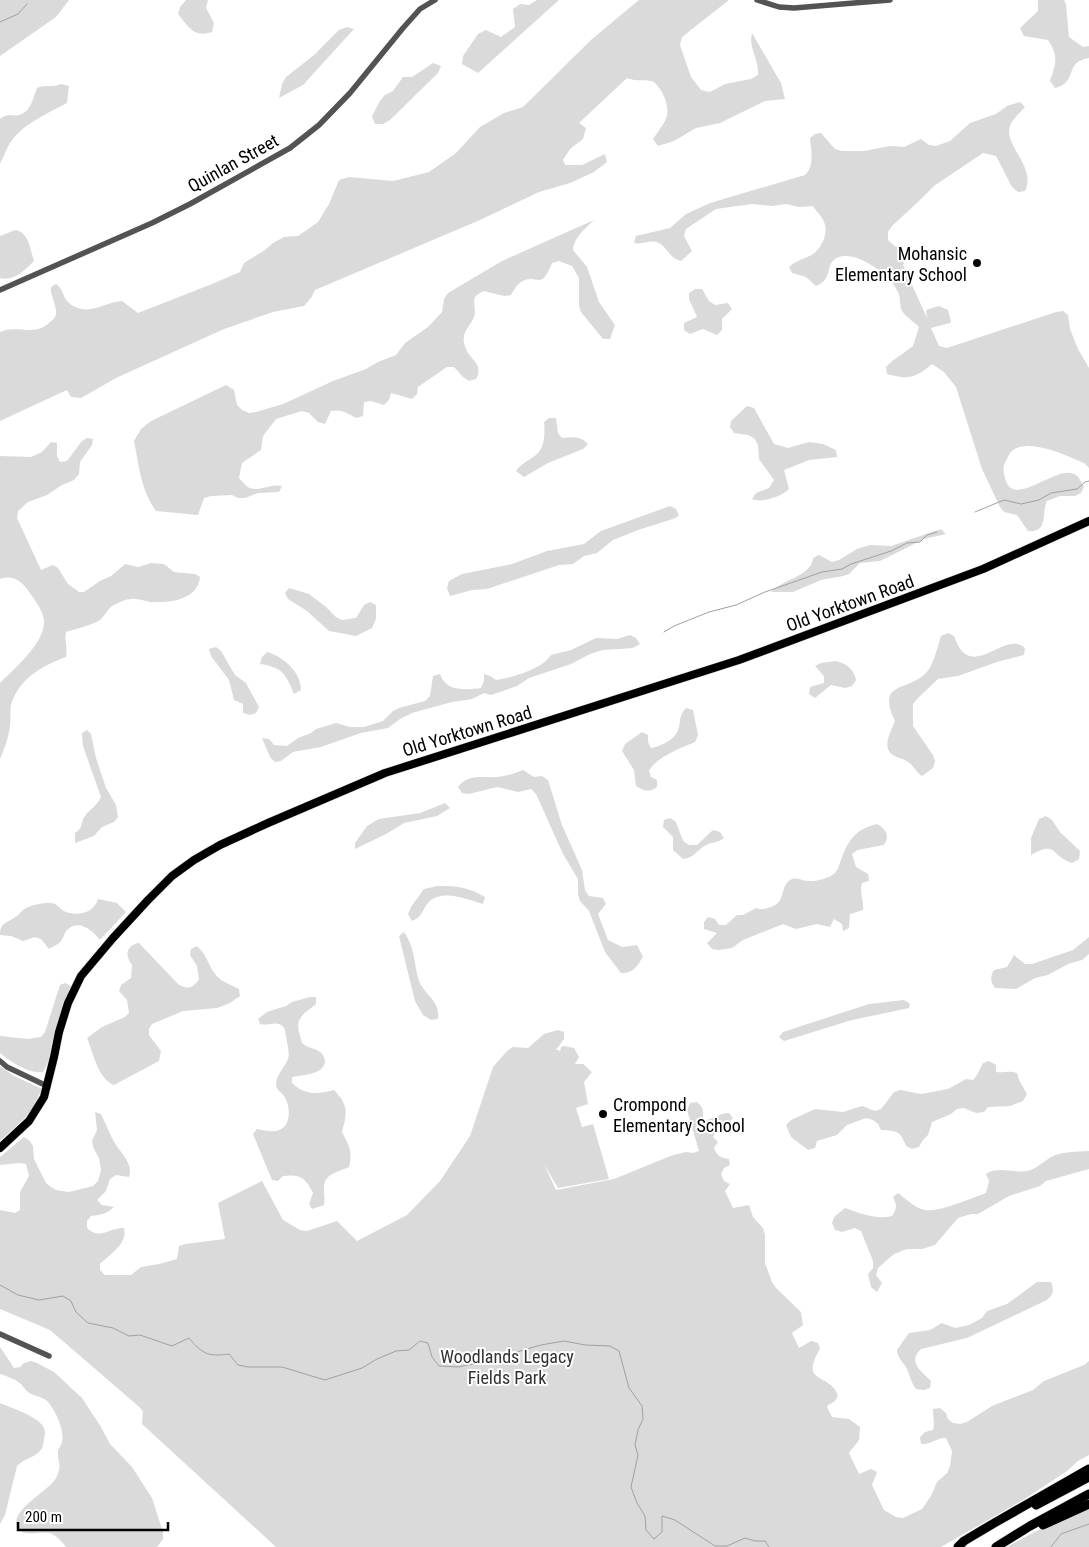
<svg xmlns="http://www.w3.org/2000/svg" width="1089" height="1547" font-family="'Roboto Condensed',sans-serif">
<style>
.green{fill:#dadada}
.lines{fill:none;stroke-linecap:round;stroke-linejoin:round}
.stream{stroke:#a1a1a1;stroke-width:1}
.major-casing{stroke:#dbdbdb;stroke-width:9}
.highway-casing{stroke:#dbdbdb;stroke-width:10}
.minor{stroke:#535353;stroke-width:5.5}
.major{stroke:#000;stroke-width:8}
.highway{stroke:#000;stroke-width:9}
.poi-dot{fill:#000;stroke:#fff;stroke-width:2}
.labels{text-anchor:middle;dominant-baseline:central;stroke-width:4;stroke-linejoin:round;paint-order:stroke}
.street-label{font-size:18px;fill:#000;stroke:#fff}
.poi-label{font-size:18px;fill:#000;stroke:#fff;text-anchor:end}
.park-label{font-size:18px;fill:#313131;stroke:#fff}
</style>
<rect width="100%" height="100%" fill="#fff"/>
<g class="green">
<polygon points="0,0 69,0 56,17 0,56"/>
<path d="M186,0H208L206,8L214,23L212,32C193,38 189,27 178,14L180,7Z"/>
<polygon points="537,0 559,0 478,73 462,64 463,56 478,34 486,30 501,37 515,27 513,9 520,4 529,5"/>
<path d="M639,0H729L682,37L680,45L691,77L701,90L710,92L725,84L751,79L758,75C759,58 748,48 752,33L781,83L785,99L765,101L720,123L696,128L674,141L658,146L653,139C666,120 673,115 662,92C659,88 656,82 651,81C643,79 638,82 627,78L579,123L586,128L583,139L570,149L563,160L565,165H582L605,154L607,162L594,172L570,183L539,192L480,220L315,290L311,298L304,306L273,312L224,329L116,378L81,398L71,397L67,390L0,421V332C16,324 34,337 49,323C52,320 55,319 56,314C57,305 50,296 51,287L56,284C64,289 62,297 69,303C87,318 104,302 122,301L138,313L212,284L240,272L244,263L265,250L273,243L284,237L298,236L318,222L329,204L339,180L349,177L393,181L429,172L456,153L480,127L504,113L523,107L592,39Z"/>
<path d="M1038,0H1064L1066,4L1069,37L1083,47L1089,46V58C1063,62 1079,82 1055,88L1050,81C1056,64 1059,56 1048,40L1024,36L1020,28L1038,11Z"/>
<polygon points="347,27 354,29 303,85 279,98 282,84 286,77 314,55 339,30"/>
<polygon points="433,63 441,66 438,73 390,120 383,124 375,124 372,116 380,101 385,95 393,91 403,77 412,77"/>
<path d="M61,84L69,86L67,103C50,112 24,124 13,139C7,146 4,156 0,164V119C10,112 11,117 19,115C31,112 33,98 37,88C46,84 52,88 61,84Z"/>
<path d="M1020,102L1025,107C1020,113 1012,119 1010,126C1003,145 1037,167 1025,191L1018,192L1012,187L996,156L983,153L934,186L918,202L892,226L888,232V240C896,247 901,253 912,249L913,256L906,259L903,265L927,318L926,310L939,306L948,310L951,321L950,323L931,328L939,346L947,348L953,346L1056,312L1063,311L1068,315L1070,329L1078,349L1089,368V468L1084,463C1067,456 1027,436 1011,452C1009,454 1008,456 1007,459C1002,467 1003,472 1006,481C1014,506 1053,469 1071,473C1078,474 1081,481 1084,487L1081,493L1075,496H1060L1047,501C1041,513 1049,533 1028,531L1017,515L1004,512L1000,507L982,469L956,387L944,372L932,364C916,378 907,380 887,374L886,367L891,362L913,346L919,327C913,321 906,317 902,311C899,305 901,298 898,292C891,275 853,247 835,259C825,267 833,279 816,286L806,277L792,273L789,267C796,260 805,259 813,254C822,248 829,232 824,222C822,216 816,211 813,206L799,207L786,204L772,206L752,204L716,209L686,229L684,236L692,251L681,261C669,258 668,248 659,243C651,239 643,245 634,243L636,236L670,228L686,214L710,203L805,175C815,165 811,151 810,138L815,134L821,133L835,149L842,151H864L890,146L904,147L921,139L929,145L936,146L950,141L970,123L996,114L1007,106Z"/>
<path d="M594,220C585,229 574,237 573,250L587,267L599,302L615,325L610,339H603L581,312L579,306V278L572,266L559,261L552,263C540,293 538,272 521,282C517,284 514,290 511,295L504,296L484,291C470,297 475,301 475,313C473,326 458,331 466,349C471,361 484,364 476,379L469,381L463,377L454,367H447L418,387L417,394L412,399L391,393L389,400L384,405L371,401L364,402L363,416L356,418C347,413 341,409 331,411L325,424L318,422L309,413L302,411L276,419L263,436L261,450L242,463L239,478C242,481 245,485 248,487C257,493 271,483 282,486L279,492L258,493L245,498H238L232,495L211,496L204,498L198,515L156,511C141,490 139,466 134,441L141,429L151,421L226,385L234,390L237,405L242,410L249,413L256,412L283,404L333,381L366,369L378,362L396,355L405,343L428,327L442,312L444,299L448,293L502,261Z"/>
<path d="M15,230C29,232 30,249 34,261C25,270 14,282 0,278V236Z"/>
<polygon points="695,289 702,289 709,301 715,305 728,303 732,309 722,319 722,330 717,335 703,329 690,334 684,330 684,323 697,317 689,299 689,293"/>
<path d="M747,406L754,408L774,444L788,448L809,442L823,444L836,450L837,457L809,460L784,470L789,489C781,497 762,503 752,499L756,493L769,488L774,480L759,459L758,445L754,438L748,435L734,433L730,427L731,421Z"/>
<path d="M549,418H556L558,433L562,438C573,437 580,436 588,444L583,449L548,463L524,477L516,471C522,462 531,460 538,453C545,446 545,431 544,422Z"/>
<path d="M87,438L93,439L92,445L80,462L79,474L74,480L62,485L47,495L28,502L18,511L17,518L41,570L53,565L58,568L68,584L79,592H84L100,581L111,576L125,564L138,567L151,563L164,564L174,572L195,574L200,577C198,600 170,603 150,602C144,601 137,598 131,599C126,599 120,602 116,604C108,607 106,615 100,620C93,625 75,629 66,632C64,640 68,648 66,657C44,665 23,676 13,699C9,707 11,717 10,726C9,737 4,749 0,759V683C14,669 46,642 44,620C42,608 33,598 27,589C20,580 12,575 0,579V456L31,457L42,452L51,442L57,443V456L60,462L67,461L82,441Z"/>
<polygon points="670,506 676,509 679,516 673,519 638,530 613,540 597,553 584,556 573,564 559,565 487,589 472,590 450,596 447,588 449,581 462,574 512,564 547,551 584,544 601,531"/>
<path d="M941,529L946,534L924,539L880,561L860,563L849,574L843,576L821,580L793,592H771C782,579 811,577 813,558L819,555L832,562L839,560L857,549L870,545L891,546Z"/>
<polygon points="289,588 309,594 326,607 336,617 342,620 356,618 364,605 370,602 376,605 376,619 372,628 356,636 329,631 307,611 288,599 285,593"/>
<path d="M948,633L954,636C956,641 958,646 961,650C979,672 1007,631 1025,648L1024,655L997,662L958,676L938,679L918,698L913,704V726L933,755L935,761L933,768L922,776C916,772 914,766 908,762C903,758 897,758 893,755C881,747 891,731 895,721C876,681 907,692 926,673C933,666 938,646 941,636Z"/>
<path d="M630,635L636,638L640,644L633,648L603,650L590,654L571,664L529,678L517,686L491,695L484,693L472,699L452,702L412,713L400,719L388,728L361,733L321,747L293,752L281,761L275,762L270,757L262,738L269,739L274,745L287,746L298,738L311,733L316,729L336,723L350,727H364L383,721L393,711L399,708L425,701L430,696L433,676L440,674C446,692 465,690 481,688L484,681V674L490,676L496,680C513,677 541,670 551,655L571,650L596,638L617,639Z"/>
<polygon points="216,647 221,651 235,675 246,683 259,707 256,713 250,715 243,713 243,704 234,700 229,680 211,656 209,649"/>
<path d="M267,652C284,657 301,672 301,690L294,694C286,674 282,667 260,664L262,657Z"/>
<path d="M836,661C847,664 853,668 856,680L852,686L845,688L831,685L815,698L809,694L810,687L824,683V676L815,666L821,663Z"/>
<path d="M686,708L693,710L698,735L695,742C681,748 656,757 649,771L651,777L657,780V787C649,793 644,791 636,786L634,770L622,751L625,744L642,732L648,735V742L651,748C658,747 672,741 676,734C682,726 677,717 686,708Z"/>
<path d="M87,730L91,734L96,758L106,788L116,805L118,817L114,822L102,827L94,836L75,843V833C84,827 80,823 85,816C90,809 97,806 101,797L83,746L82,733Z"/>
<path d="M523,770L534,777L542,776L548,780L562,825L582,870L585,890L589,896L603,898L606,904L598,914L608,940L622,947L637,945L643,957C636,967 634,973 621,973L605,952L589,911L580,901L578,894V879L563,854L536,794L531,789L518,792L497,787L469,794L462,793L458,787C470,771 487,780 504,776C510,775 517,772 523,770Z"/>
<polygon points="445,803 450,808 437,816 404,823 386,834 355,849 355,843 367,826 379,819 420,813"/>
<path d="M1046,816L1052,820L1060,832L1080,851L1079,859L1072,863C1050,856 1058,840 1031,855V838L1039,819Z"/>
<path d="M670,818L676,822L683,841L689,845H697L713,830L720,832L724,838C718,843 713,842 706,845C696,850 695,858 683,859L673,850V837L663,827L664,820Z"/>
<path d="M877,824C886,829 890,835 884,845L857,850L852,854L856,867L868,874L869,881L862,883C859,893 864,900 863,910L850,914L849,928L843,931L842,924L834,919L830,927L817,924L796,929L783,924L743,940L732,948L719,950L712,949L707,943L717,933L704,929V922L708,917L715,919L719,925H726L737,915H743L756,908C763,910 765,909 771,907C787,901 779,888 790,880C797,876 802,881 809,881C815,882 829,878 834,874C838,870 839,865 841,860C848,841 855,829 877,824Z"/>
<path d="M437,886C457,886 468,887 485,897L483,904C468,900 445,889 430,901C422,908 424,916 412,921L408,914L411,907L424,889Z"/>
<path d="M98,899L117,903L126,912L100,940C93,931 79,918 67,930C64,933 63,940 59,943C57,945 52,947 49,949L41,939L35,937L23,941L11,936L0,935C0,924 5,923 14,918C18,916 21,911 26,908C32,905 42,903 49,903C57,902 59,909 66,912C79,916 94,913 98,899Z"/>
<path d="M404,932C416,950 413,961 419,981C424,994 441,1002 438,1019L431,1020L423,1015L415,1001L399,936Z"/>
<path d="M1089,937V954L1082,960L1068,964L1048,975L1035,978L1016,989L995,988C990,981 990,977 994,970L1007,967L1014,955L1025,964H1032L1073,950Z"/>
<path d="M139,943L178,984C187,990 194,988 199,979L197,966L190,955L191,949L197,946C208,955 209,971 221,980C226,983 233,986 239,989L240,996L230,1003L217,1008L183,1011L152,1024L149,1029V1035L161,1051L159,1061L114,1085C98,1079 93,1052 87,1038L102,1027L125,1017L129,1013L127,1000L119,991L121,985L131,978L132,965C124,955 127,945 139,943Z"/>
<path d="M65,983L71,986C64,1003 58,1020 53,1039C50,1050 50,1063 43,1072C29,1074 11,1062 0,1053V1036L28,1039L41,1037L45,1032L60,985Z"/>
<path d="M310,997H316V1004C304,1014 294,1018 300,1035C300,1036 302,1042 302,1043C307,1048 315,1048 320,1052C323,1054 325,1058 325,1062C323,1075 302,1075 292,1077V1083C306,1096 317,1094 334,1090C349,1105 347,1113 342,1132C349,1146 353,1151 349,1167C338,1172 323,1174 324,1189C324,1195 325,1199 324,1205L312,1209L309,1204L313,1193C305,1177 300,1174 283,1176L278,1181L272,1180L253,1134L257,1129C263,1130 270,1132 276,1131C292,1128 291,1106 284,1096C280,1091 276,1090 276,1084C276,1075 285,1067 288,1059C290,1052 287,1044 286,1036C285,1031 285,1026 279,1024C274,1022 267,1026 260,1024L258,1019L267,1012L286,1006L292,1002Z"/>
<polygon points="904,1000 910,1004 909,1008 852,1020 784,1041 779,1037 783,1032 869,1004"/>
<path d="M558,1030L564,1032V1039L556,1050H559L560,1052L561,1047L564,1046L574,1048L579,1057L575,1064H583L592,1072L584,1082L588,1104L576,1108L582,1127L593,1124L609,1179L558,1188L544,1164L556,1190L614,1179L673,1155L686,1152L693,1153L699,1151L687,1110L690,1103L697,1102C704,1108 704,1112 702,1120C713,1121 718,1113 729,1113L733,1118C727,1126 718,1128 713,1137L718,1142L714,1148C717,1156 721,1158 729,1159L730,1165L724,1168L721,1174L724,1181L730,1184L725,1191L733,1208L749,1205L753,1217L763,1228L765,1235V1263L772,1282L776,1288L801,1312L803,1325L792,1333L799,1348L811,1341L818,1343L820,1349C798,1385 832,1373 838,1396L834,1402L828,1405L827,1407L832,1417L849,1419L860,1427L859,1440L849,1453L859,1474L871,1469L877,1472L872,1485L884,1510L896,1517L903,1518L922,1509L931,1496L937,1482L947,1473L950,1466L952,1451L946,1438C935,1438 931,1445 921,1444L920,1437L925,1432L933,1430C935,1423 933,1417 933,1409L940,1408L946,1413L948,1419L953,1423L960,1424L967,1422L992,1406L1033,1390L1044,1381L1084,1365L1089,1361V1455L1078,1461L1067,1471L1023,1500L941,1547H276L142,1424L143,1411L137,1405L50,1330L0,1309V1210L15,1213L20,1210V1192L29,1176L26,1164L19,1163L0,1165V1157L24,1137L30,1141L33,1146L34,1159L46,1183L51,1187L56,1190L69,1192L93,1186L98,1181L101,1170L99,1158L93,1147L92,1141L97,1130L95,1112L101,1114C105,1122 109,1132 113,1140C119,1152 134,1162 129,1177L116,1175L110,1179L106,1191L97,1200L102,1205L114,1207C107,1214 100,1215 91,1216L87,1221V1228C101,1241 109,1227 124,1228C128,1244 110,1254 100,1264V1270L105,1275H131L141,1267L159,1264L177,1259L179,1246L185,1244L225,1239L218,1203L262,1181L283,1220L300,1230L307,1231L337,1221L357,1241L407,1215L440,1181L470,1136L493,1067L507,1051L513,1047L528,1048L544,1034Z"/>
<path d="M989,1061L996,1065V1072C1004,1073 1010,1070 1017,1073L1019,1080L1027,1094L1023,1101L1010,1106L988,1107L984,1112L976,1113L964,1108L957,1109L951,1114L932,1122L928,1135L923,1140L919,1147L912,1149L906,1146C900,1131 898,1131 881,1130L878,1124L873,1120L866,1118L847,1125L837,1135L817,1141L815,1148L808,1150L791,1137L786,1125L791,1120L815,1109L843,1112L862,1106L875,1111L881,1109L894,1092L900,1090L921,1094L948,1089L966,1079L973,1080L977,1075L983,1063Z"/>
<polygon points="0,1066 14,1076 42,1089 33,1107 24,1119 0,1141"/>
<path d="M1089,1151V1169L1046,1181L1040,1186L1009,1196L978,1214H971L958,1218L935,1245L922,1249H907L894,1254L878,1268L876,1275L882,1283L877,1292L871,1287L868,1274L873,1268V1261L861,1231L855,1228L842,1232L835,1230L832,1223L834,1217L845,1208C859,1213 876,1220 892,1216C897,1209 897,1205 893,1197L898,1193C905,1198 913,1206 921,1209C935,1215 971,1198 986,1193L989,1181L986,1174C997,1166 1014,1173 1027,1171C1036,1169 1043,1162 1051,1157C1063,1151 1076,1152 1089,1151Z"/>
<path d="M1037,1282H1051C1054,1290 1054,1294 1047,1300L967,1338L921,1349C907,1362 921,1371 931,1381L930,1388L924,1390L916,1389C911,1382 910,1376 907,1369C903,1361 898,1360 897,1350L909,1333L930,1330L942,1323L955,1328L969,1325L982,1318L987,1311L1007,1304Z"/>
<path d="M0,1347L14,1368L20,1367L24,1363L31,1361L37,1363L54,1372L82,1398L101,1427L110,1444L132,1467L152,1498L163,1532V1539L157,1547H66C62,1542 58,1537 52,1534C42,1530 21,1539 17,1526C11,1509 49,1491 56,1478C63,1465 57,1462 58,1452C58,1448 62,1445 62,1441C65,1430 54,1407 46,1400C40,1396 33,1396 28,1392C25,1390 23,1386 21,1384C15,1379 7,1376 0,1374Z"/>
<path d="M0,1403C11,1408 45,1418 45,1432C45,1435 44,1437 44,1440C43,1444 43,1448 40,1451C34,1458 23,1459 17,1466L5,1515L0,1524Z"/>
<polygon points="1089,1507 1089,1547 1007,1547 1042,1528"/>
</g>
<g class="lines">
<g class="stream">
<polyline points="0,22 18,14 27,4"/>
<polyline points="975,512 1004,500 1021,504 1039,500 1051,493 1077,489 1085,482 1089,481"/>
<polyline points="664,632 674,626 709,612 736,605 765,592 822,572 842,569 851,564 891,551 907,543 920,542 927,535 937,532"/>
<path d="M0,1285L18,1295L39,1300L63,1296L71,1301L76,1312L88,1323L113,1328L129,1336L140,1335L172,1346L189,1338C202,1354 209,1357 229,1354L238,1365L248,1367H282L325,1380L362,1368L377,1359L396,1351L409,1350L420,1341L428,1343L432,1357L439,1366L458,1367L482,1362L541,1345L564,1341L585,1345L610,1346L619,1351L629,1388L642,1406L643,1419L638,1430L635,1445L638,1455L631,1487L637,1503L645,1516L646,1530L654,1539L662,1532V1516L675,1520L715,1546H727L745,1538L755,1541H765L769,1547"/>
<polyline points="1051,1547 1061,1534 1089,1524"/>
</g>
<g class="major-casing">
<polyline id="major" points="0,1148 29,1121 44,1097 54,1057 59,1032 68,1003 81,976 113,938 148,900 172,876 194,860 220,845 268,823 385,773 739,660 983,569 1089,521"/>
</g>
<g class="highway-casing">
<g id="highway">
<polyline points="1036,1505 1089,1477"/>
<polyline points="1043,1525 1089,1504"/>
<polyline points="958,1547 964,1541 996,1522 1089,1469"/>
<polyline points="996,1547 1030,1526 1089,1494"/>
</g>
</g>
<g class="minor">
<polyline points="757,0 779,7 794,8 890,0"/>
<polyline points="0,290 152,223 190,204 290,148 319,125 350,93 403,28 420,9 435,0"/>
<polyline points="0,1061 7,1067 47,1086"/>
<polyline points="0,1334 49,1356"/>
</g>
<use href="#major" class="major"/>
<use href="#highway" class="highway"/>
</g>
<g class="poi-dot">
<circle cx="977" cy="263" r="5"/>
<circle cx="603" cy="1114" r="5"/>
</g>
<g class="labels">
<g class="street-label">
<text transform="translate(233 163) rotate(-29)">Quinlan Street</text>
<text transform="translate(850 603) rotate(-20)">Old Yorktown Road</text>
<text transform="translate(467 731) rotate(-17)">Old Yorktown Road</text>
</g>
<g class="poi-label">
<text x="967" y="253">Mohansic<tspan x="967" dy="21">Elementary School</tspan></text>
<text x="613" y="1104" text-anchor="start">Crompond<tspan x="613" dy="21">Elementary School</tspan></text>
</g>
<g class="park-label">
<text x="507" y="1356">Woodlands Legacy<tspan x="507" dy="21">Fields Park</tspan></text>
</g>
</g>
<path d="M18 1522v8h150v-8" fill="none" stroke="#000000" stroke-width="2.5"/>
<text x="25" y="1522" font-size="15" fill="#000000" stroke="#ffffff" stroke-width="4" paint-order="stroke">200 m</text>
</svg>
